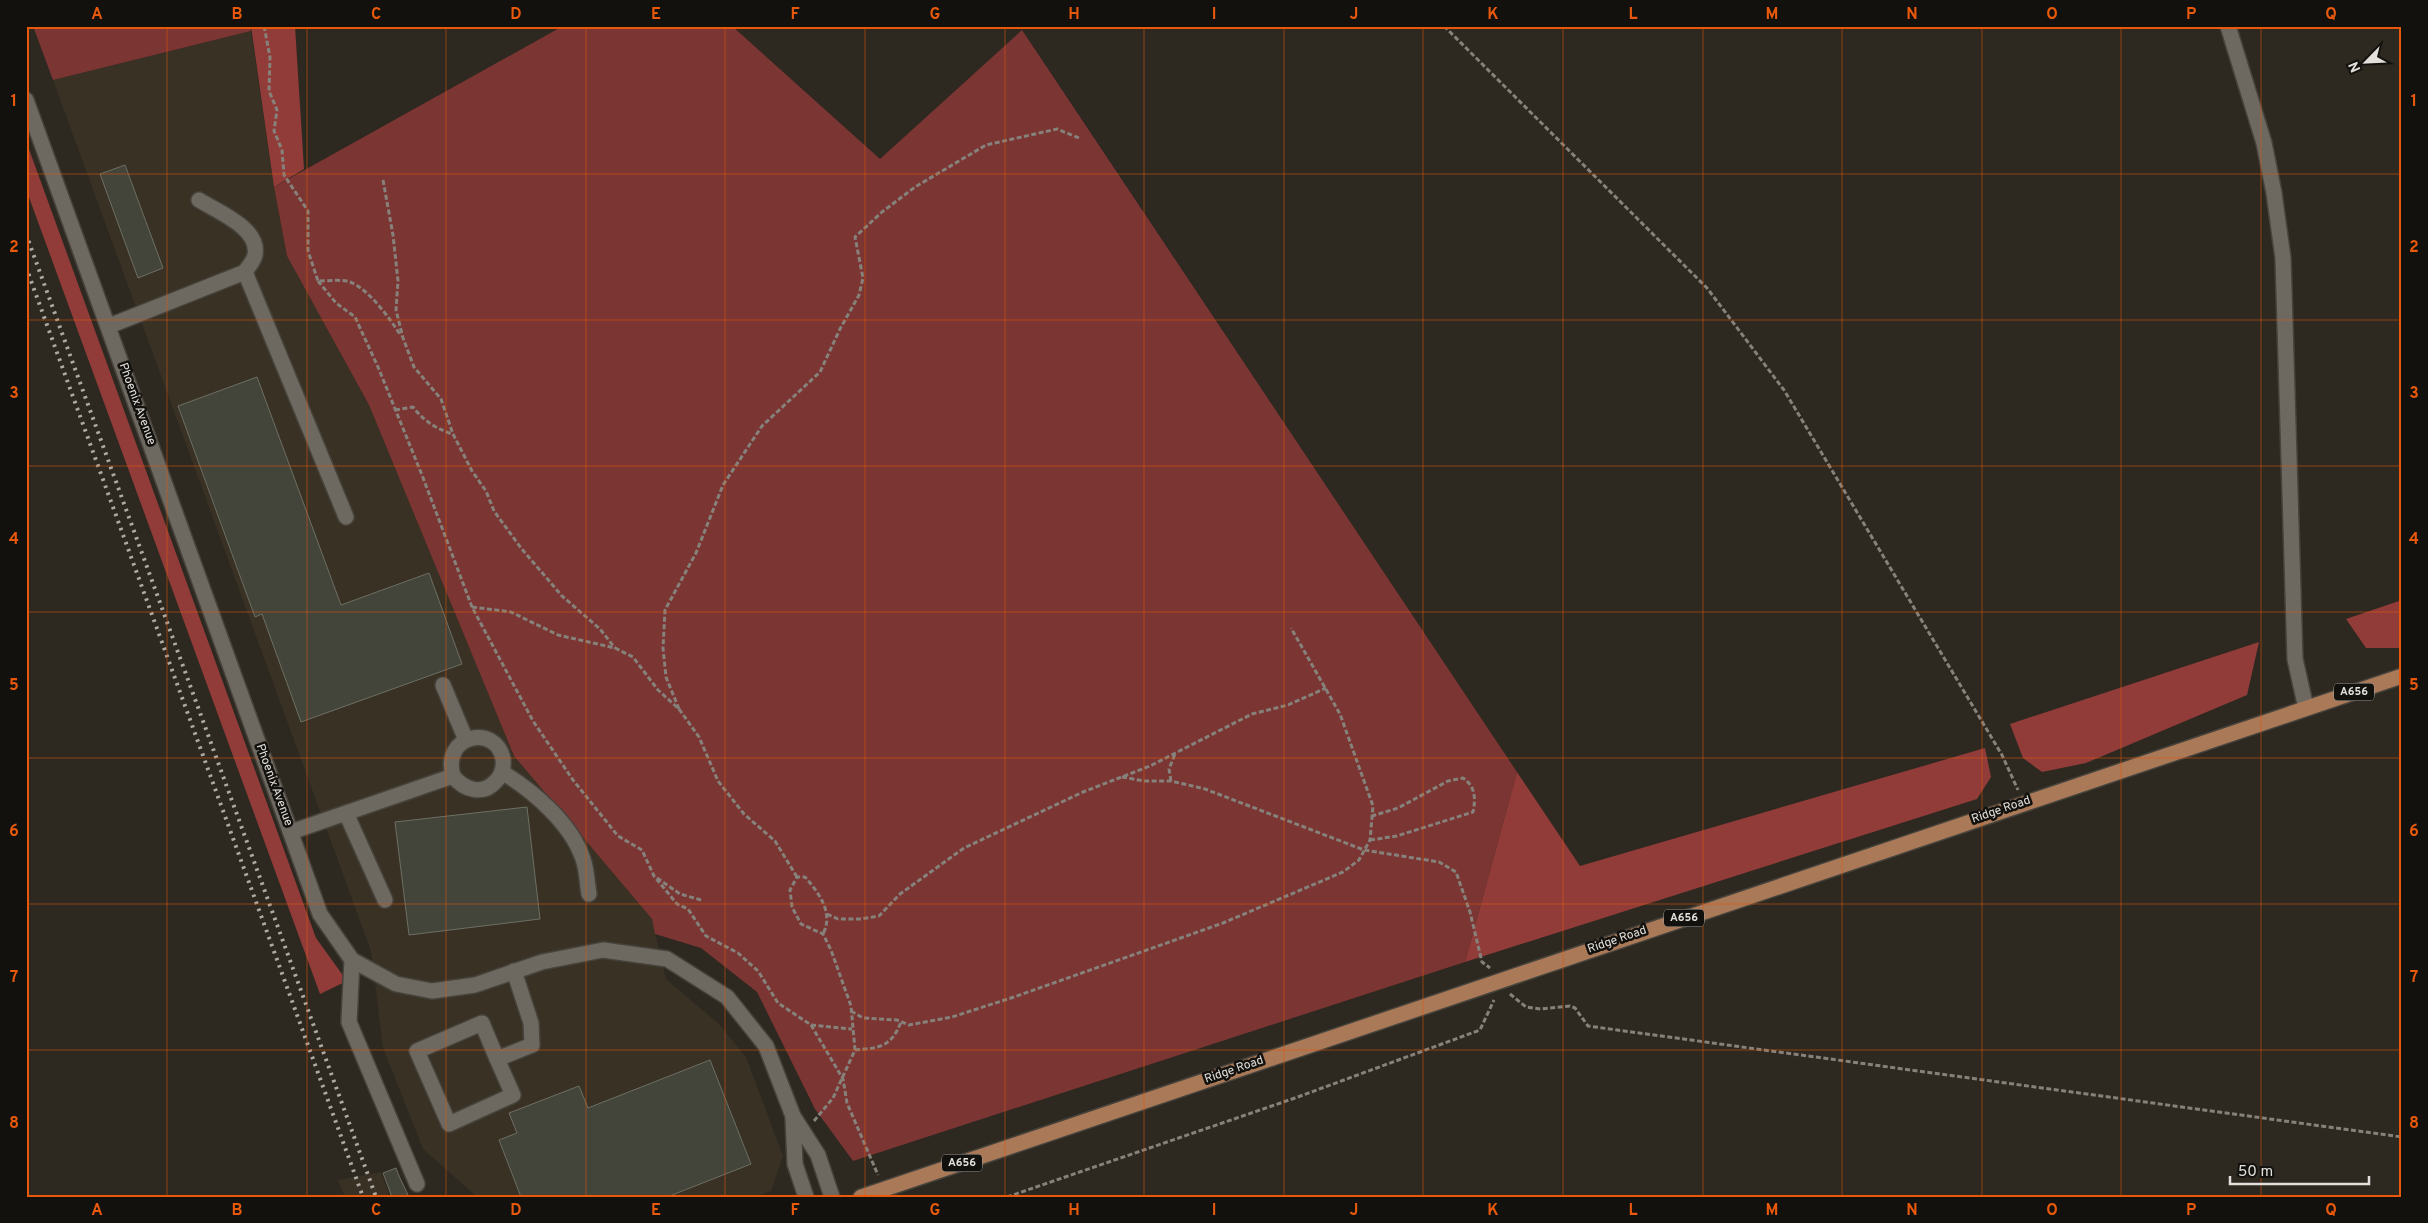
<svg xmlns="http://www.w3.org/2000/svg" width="2428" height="1223" font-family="Overpass,sans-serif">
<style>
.built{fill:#383124}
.green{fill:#7b3532}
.forest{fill:#913c39}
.building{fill:#43443a;stroke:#6e6f64}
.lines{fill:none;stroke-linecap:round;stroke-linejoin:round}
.minor-casing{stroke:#46433c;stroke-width:18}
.major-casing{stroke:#46433c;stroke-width:18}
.path{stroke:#86827b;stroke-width:3;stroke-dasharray:5 2.5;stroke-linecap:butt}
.minor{stroke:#6e6960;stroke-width:15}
.major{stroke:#aa7957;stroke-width:15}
.rail{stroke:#adaaa4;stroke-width:4;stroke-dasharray:2.5 5;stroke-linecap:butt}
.grid{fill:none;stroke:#e8590c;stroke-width:1;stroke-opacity:0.55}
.labels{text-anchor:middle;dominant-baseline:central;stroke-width:5;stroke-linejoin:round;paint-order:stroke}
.shield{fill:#13110e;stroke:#a5a29e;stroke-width:1}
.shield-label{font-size:11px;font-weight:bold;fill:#e3e0db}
.street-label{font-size:12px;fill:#e3e0db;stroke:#13110e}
.neatline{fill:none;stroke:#e8590c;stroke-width:2}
.grid-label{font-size:16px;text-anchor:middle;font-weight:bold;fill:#e8590c}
</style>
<rect width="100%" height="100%" fill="#2d2820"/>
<g class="built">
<polygon points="251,31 274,187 287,256 369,405 514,756 652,919 666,979 719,1024 746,1057 783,1156 771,1191 756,1197 477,1197 423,1149 383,1048 371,951 53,80"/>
<polygon points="381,1172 390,1197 345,1197 338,1180"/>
</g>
<g class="green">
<polygon points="33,26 251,26 251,31 53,80"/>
<polygon points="563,26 732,26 880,159 1022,30 1517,772 1465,962 853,1161 815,1109 757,992 701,948 655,934 652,919 514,756 369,405 287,256 274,187"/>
</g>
<g class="forest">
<polygon points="251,26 295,26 304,169 274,187"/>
<polygon points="26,141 316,938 347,981 320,994 26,189"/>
<polygon points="2402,600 2402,648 2366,648 2346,619"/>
<polygon points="2259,642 2247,695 2086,763 2042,772 2023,758 2010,724"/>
<polygon points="1985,748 1991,777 1977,799 1465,962 1517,772 1580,866"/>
</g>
<g class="building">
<polygon points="125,165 163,268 138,278 100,174"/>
<polygon points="257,377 341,605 429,573 462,664 301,722 262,614 255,617 178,406"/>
<polygon points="527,807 540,919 409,935 395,822"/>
<polygon points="710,1060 751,1164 667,1197 521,1197 499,1140 517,1133 509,1113 579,1086 588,1108"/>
<polygon points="396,1168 399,1176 409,1197 392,1197 383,1173"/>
</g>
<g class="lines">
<g class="minor-casing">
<g id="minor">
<polyline points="2228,26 2264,143 2274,193 2283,258 2295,659 2306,708"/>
<polyline points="26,100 320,914 352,960 396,984 432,991 475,985 542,962 603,950 667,959 727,997 766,1046 793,1116 818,1155 832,1197"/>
<path d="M199,200C218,212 260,228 255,255C254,261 248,267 245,272"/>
<polyline points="109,326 245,272 346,517"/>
<polyline points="443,685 466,740"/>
<path d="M502,772C533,791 571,823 583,859C587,870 587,883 589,894"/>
<polyline points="346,813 385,900"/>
<path d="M291,832L453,776C464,790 483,796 496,781C502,775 504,767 503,759C496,723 441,735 453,776"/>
<polyline points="352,960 349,1022 417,1184"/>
<polyline points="497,1059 482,1023 417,1051 449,1124 513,1095 497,1059 532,1045 531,1023 514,971"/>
<polyline points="793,1117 795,1164 806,1197"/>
</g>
</g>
<g class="major-casing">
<polyline id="major" points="861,1197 2402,676"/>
</g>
<g class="path">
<path d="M264,26L270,57L269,91L277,110L274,131L282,150L284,175L308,211V251L318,281C328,281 341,279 350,282C369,289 391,320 401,336"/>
<polyline points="1444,26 1707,288 1784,390 2002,755 2018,790"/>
<polyline points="383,180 393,235 398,281 396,310 403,338 414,367 441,399 453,434 472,471 486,491 494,511 521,548 562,596 600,629 615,648"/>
<polyline points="318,281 336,303 355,317 378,367 422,475 472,607 533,721 573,780 618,836 642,850 654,876 677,904 688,909 706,936 738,953 758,971 778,1003 811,1025 852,1029"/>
<path d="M395,410L413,407C424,421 435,428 452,434"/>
<polyline points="472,607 511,612 558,635 615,648 633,657 658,690 679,709 699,737 718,781 744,814 775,841 797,877"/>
<polyline points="679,709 666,677 663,648 665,610 696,553 723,485 762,426 820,372 840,329 859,295 863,278 855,237 882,212 915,187 986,145 1057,129 1079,138"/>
<polyline points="1122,777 1144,781 1171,781 1205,789 1364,850 1439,862 1456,872 1470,912 1482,962 1490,968"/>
<polyline points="1171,781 1169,769 1175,754"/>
<path d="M1370,840L1397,836L1473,812C1476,798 1475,786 1463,778L1448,781L1398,808L1372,816"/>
<polyline points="657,878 680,894 701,900"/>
<polyline points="827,914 838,919 861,919 879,916 900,894 964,848 1083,792 1150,766 1252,714 1288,705 1326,688"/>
<polyline points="1510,994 1526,1007 1541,1009 1570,1006 1575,1008 1588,1026 2402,1137"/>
<polyline points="851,1011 863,1018 897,1020 909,1025 952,1017 1014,997 1223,923 1343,872 1359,860 1370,840 1373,806 1340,714 1291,628"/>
<polyline points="811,1025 843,1079 847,1103 878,1175"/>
<path d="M855,1050C880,1048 891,1047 901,1022"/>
<path d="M814,1121L833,1098L855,1050L851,1006L831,950L823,934L801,924L792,907L790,890L797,877H805C819,893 834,913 823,934"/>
<polyline points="1007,1197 1295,1098 1480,1030 1494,1000"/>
</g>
<use href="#minor" class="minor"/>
<use href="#major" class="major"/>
<g class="rail">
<polyline points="26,234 376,1197"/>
<polyline points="26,267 363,1197"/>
</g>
</g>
<path class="grid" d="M167,26V1197M307,26V1197M446,26V1197M586,26V1197M725,26V1197M865,26V1197M1005,26V1197M1144,26V1197M1284,26V1197M1423,26V1197M1563,26V1197M1703,26V1197M1842,26V1197M1982,26V1197M2121,26V1197M2261,26V1197M26,174H2402M26,320H2402M26,466H2402M26,612H2402M26,758H2402M26,904H2402M26,1050H2402"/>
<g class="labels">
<g class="shield">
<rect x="2334" y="683.5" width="40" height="17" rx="4"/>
<rect x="1664" y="909.5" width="40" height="17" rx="4"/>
<rect x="942" y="1154.5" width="40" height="17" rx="4"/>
</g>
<g class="shield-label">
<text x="2354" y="692">A656</text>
<text x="1684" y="918">A656</text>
<text x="962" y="1163">A656</text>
</g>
<g class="street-label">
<text transform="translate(137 404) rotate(70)">Phoenix Avenue</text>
<text transform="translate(274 785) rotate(70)">Phoenix Avenue</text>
<text transform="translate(2001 810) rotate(-19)">Ridge Road</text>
<text transform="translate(1617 940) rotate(-19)">Ridge Road</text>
<text transform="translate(1234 1070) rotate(-19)">Ridge Road</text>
</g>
</g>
<rect width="2428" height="1223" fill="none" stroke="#13110e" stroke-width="55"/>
<g transform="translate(2366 62) rotate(246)" stroke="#13110e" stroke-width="4" paint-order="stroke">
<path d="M0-4L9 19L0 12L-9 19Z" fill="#e3e0db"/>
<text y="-8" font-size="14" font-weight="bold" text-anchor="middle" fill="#e3e0db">N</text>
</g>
<path d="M2230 1176v8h139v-8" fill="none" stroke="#e3e0db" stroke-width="2.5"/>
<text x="2238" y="1176" font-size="15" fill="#e3e0db" stroke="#13110e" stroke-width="4" paint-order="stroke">50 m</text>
<rect x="28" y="28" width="2372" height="1168" class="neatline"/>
<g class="grid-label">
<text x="97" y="19">A</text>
<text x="237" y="19">B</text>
<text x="376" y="19">C</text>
<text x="516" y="19">D</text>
<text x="656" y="19">E</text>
<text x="795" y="19">F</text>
<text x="935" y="19">G</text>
<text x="1074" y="19">H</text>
<text x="1214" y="19">I</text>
<text x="1354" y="19">J</text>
<text x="1493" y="19">K</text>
<text x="1633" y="19">L</text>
<text x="1772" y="19">M</text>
<text x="1912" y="19">N</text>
<text x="2052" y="19">O</text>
<text x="2191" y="19">P</text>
<text x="2331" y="19">Q</text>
<text x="14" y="106">1</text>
<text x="2414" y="106">1</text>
<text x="14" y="252">2</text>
<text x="2414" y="252">2</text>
<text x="14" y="398">3</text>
<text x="2414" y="398">3</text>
<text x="14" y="544">4</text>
<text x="2414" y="544">4</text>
<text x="14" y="690">5</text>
<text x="2414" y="690">5</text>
<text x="14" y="836">6</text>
<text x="2414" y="836">6</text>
<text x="14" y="982">7</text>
<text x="2414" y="982">7</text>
<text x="14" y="1128">8</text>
<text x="2414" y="1128">8</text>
<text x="97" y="1215">A</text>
<text x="237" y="1215">B</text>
<text x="376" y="1215">C</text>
<text x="516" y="1215">D</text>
<text x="656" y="1215">E</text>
<text x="795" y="1215">F</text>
<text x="935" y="1215">G</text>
<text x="1074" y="1215">H</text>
<text x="1214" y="1215">I</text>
<text x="1354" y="1215">J</text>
<text x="1493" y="1215">K</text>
<text x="1633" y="1215">L</text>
<text x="1772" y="1215">M</text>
<text x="1912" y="1215">N</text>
<text x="2052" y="1215">O</text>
<text x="2191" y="1215">P</text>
<text x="2331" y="1215">Q</text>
</g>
</svg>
